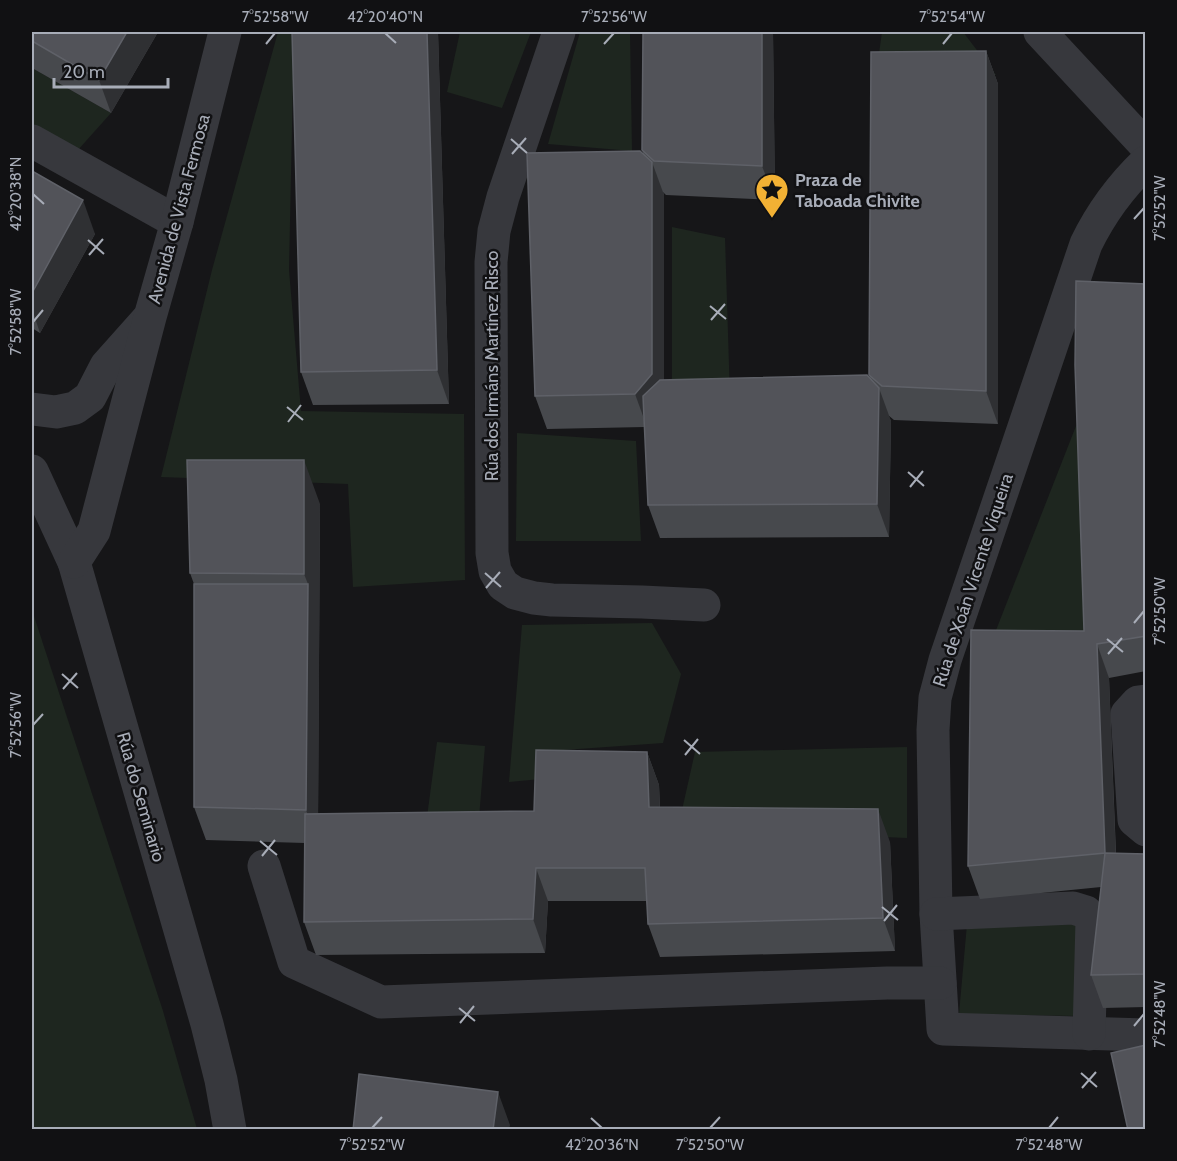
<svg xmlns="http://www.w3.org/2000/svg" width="1177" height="1161" font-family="Cabin,sans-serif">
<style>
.green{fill:#1e261f}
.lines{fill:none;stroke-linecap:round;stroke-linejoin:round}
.minor{stroke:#37383d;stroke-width:33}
.wall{fill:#47494d}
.shaded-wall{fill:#2f3033}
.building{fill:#525359;stroke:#5f6168;stroke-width:1.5}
.ticks{fill:none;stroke:#a8adb8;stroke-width:2}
.labels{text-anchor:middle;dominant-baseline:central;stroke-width:5;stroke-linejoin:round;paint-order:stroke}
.poi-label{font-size:18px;font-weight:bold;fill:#a8adb8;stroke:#111113;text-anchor:start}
.street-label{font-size:18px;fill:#a8adb8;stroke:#111113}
.neatline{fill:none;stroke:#a8adb8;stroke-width:2}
.ticks-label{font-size:15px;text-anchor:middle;fill:#a8adb8}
</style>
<rect width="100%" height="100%" fill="#161618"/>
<g class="green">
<polygon points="278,32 294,32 289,270 301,411 464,414 465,580 353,587 348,484 161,477 212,270"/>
<polygon points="460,32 531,32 502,108 447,92"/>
<polygon points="580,32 630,32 632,151 548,144"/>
<polygon points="882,32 963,32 996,75 874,89"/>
<polygon points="32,68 111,113 77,151 32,125"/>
<polygon points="672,227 725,238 730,398 672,394"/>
<polygon points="1087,398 1095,634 991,643"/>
<polygon points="517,433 636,441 641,541 516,541"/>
<polygon points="32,610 163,1011 197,1129 32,1129"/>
<polygon points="652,623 681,674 663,743 536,752 541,779 509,782 522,625"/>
<polygon points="437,742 485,746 479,818 427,817"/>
<polygon points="907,747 907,838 678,828 695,752"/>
<polygon points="1081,919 1078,1016 959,1014 967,924"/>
</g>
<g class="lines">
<g class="minor">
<polyline points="559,32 503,197 494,231 491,262 492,553 495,571 503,585 515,593 534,598 552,600 642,602 704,605"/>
<polyline points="1040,32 1146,146"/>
<polyline points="32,141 177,222"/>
<path d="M1146,162C1121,186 1101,213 1086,244L945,660L935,698L933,730L936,914L943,1029L1146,1035"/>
<polyline points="32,409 56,412 75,408 90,397 106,366 147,320"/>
<polyline points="32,471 74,562 207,1024 221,1080 230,1130"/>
<polyline points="74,562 94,531 150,317 177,222 225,32"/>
<polyline points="1146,701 1138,702 1127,714 1134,820 1146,830"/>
<polyline points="264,866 294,962 381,1002 887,983 940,983"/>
<polyline points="936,914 1073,908 1086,912 1092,921 1089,1034"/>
</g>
</g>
<g class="wall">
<polygon points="32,32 158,32 111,113 32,68"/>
<polygon points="438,32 449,404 313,405 301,372"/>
<polygon points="773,32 775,200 666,195 663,192 664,195 664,380 870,379 869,375 986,51 998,84 998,424 894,420 888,415 891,421 889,537 660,538 648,505 645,427 547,429 535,396 643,153 642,150"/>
<polygon points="32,171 95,234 40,333 32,328"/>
<polygon points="1146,284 1146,671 1109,678 1116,853 1146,854 1146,1007 1103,1008 1091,975 1101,887 980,899 968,866 1084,631"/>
<polygon points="320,504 318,814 534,811 647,752 659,785 660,807 890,842 895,951 660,957 648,924 647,901 548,901 545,953 316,955 304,922 305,843 206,840 194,807 194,584 190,573"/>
</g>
<g class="shaded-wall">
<polygon points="127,32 158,32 111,113 99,80"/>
<polygon points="427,32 438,32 449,404 437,370"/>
<polygon points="762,32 773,32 775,200 762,166"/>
<polygon points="986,51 998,84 998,424 986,391"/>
<polygon points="652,162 664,195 664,407 647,427 635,394"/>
<polygon points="83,200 95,234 40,333 32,309 32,293"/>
<polygon points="879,388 891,421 889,537 877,504"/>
<polygon points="304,460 320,504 318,843 306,810 308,584 304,574"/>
<polygon points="1097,644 1109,678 1117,886 1105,853"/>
<polygon points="647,752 659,785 661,840 649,807"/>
<polygon points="878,809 890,842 895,951 883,918"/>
<polygon points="536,868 548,901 545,953 533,919"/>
<polygon points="498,1092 510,1125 509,1130 493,1130"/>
</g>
<g class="building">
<polygon points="32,32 127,32 99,80 32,41"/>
<polygon points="292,32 427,32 437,370 301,372"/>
<polygon points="643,32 762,32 762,166 654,161 642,150"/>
<polygon points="986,51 986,391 882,386 869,375 871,52"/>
<polygon points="640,151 652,162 652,374 635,394 535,396 527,153"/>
<polygon points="32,171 83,200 32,293"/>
<polygon points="1076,281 1146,284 1146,636 1097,644 1105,853 968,866 971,630 1084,631 1075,365"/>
<polygon points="867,375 879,388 877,504 648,505 643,396 660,380"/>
<polygon points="187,460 304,460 304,574 190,573"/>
<polygon points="194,584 308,584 306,810 194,807"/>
<polygon points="536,750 647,752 649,807 878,809 883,918 648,924 645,868 536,868 533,919 304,922 305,814 534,811"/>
<polygon points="1105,853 1146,854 1146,974 1091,975"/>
<polygon points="1146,1045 1146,1130 1128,1130 1111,1053"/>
<polygon points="359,1074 498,1092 493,1130 353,1130"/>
</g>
<path class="ticks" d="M385,33L396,43M266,44L275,33M604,44L614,33M943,44L952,33M511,139L527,153M512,154L526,138M33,194L44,204M1134,219L1144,208M88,240L104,254M89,255L103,239M710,306L726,319M711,320L725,304M33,322L43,310M287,407L303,420M288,422L301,405M908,472L924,486M910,487L923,471M485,573L501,587M486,588L500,572M1134,623L1144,611M1107,639L1123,652M1108,654L1122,638M62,674L78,688M63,689L77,673M33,725L43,714M684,740L700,754M685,755L698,739M260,841L277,855M262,856L275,840M882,907L898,920M884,921L897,905M459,1008L475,1021M460,1023L474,1006M1134,1026L1144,1014M1081,1073L1097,1087M1082,1088L1096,1072M591,1118L602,1128M372,1128L382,1117M710,1128L720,1117M1049,1128L1058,1117"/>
<defs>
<g id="sight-pin" transform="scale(1.725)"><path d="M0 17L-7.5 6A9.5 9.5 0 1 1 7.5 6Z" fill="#f2b134" stroke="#111113"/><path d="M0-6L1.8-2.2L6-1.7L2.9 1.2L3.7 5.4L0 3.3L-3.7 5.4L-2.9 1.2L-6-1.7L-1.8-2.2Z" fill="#111"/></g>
</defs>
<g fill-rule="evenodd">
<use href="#sight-pin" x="772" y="190"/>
</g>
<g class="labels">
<g class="poi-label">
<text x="795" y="180">Praza de<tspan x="795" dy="21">Taboada Chivite</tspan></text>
</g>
<g class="street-label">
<text transform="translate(179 209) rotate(-75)">Avenida de Vista Fermosa</text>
<text transform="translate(492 366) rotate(-90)">Rúa dos Irmáns Martínez Risco</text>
<text transform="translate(973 580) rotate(-72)">Rúa de Xoán Vicente Viqueira</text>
<text transform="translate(141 797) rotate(74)">Rúa do Seminario</text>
</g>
</g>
<rect width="1177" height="1161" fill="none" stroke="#111113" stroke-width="66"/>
<path d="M54 78v9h114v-9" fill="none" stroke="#a8adb8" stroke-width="3"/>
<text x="63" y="78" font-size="18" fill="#a8adb8" stroke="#111113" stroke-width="4.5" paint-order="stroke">20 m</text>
<rect x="33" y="33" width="1111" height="1095" class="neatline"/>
<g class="ticks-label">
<text x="275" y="22">7°52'58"W</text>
<text x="385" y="22">42°20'40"N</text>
<text x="614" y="22">7°52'56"W</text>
<text x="952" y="22">7°52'54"W</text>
<text transform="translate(16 194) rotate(-90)" y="5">42°20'38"N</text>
<text transform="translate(1160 208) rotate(-90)" y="5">7°52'52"W</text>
<text transform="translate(16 322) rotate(-90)" y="5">7°52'58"W</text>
<text transform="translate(1160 611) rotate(-90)" y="5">7°52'50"W</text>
<text transform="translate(16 725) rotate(-90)" y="5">7°52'56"W</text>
<text transform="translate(1160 1014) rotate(-90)" y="5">7°52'48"W</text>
<text x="372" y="1150">7°52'52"W</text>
<text x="602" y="1150">42°20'36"N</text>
<text x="710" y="1150">7°52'50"W</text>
<text x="1049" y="1150">7°52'48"W</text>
</g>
</svg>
